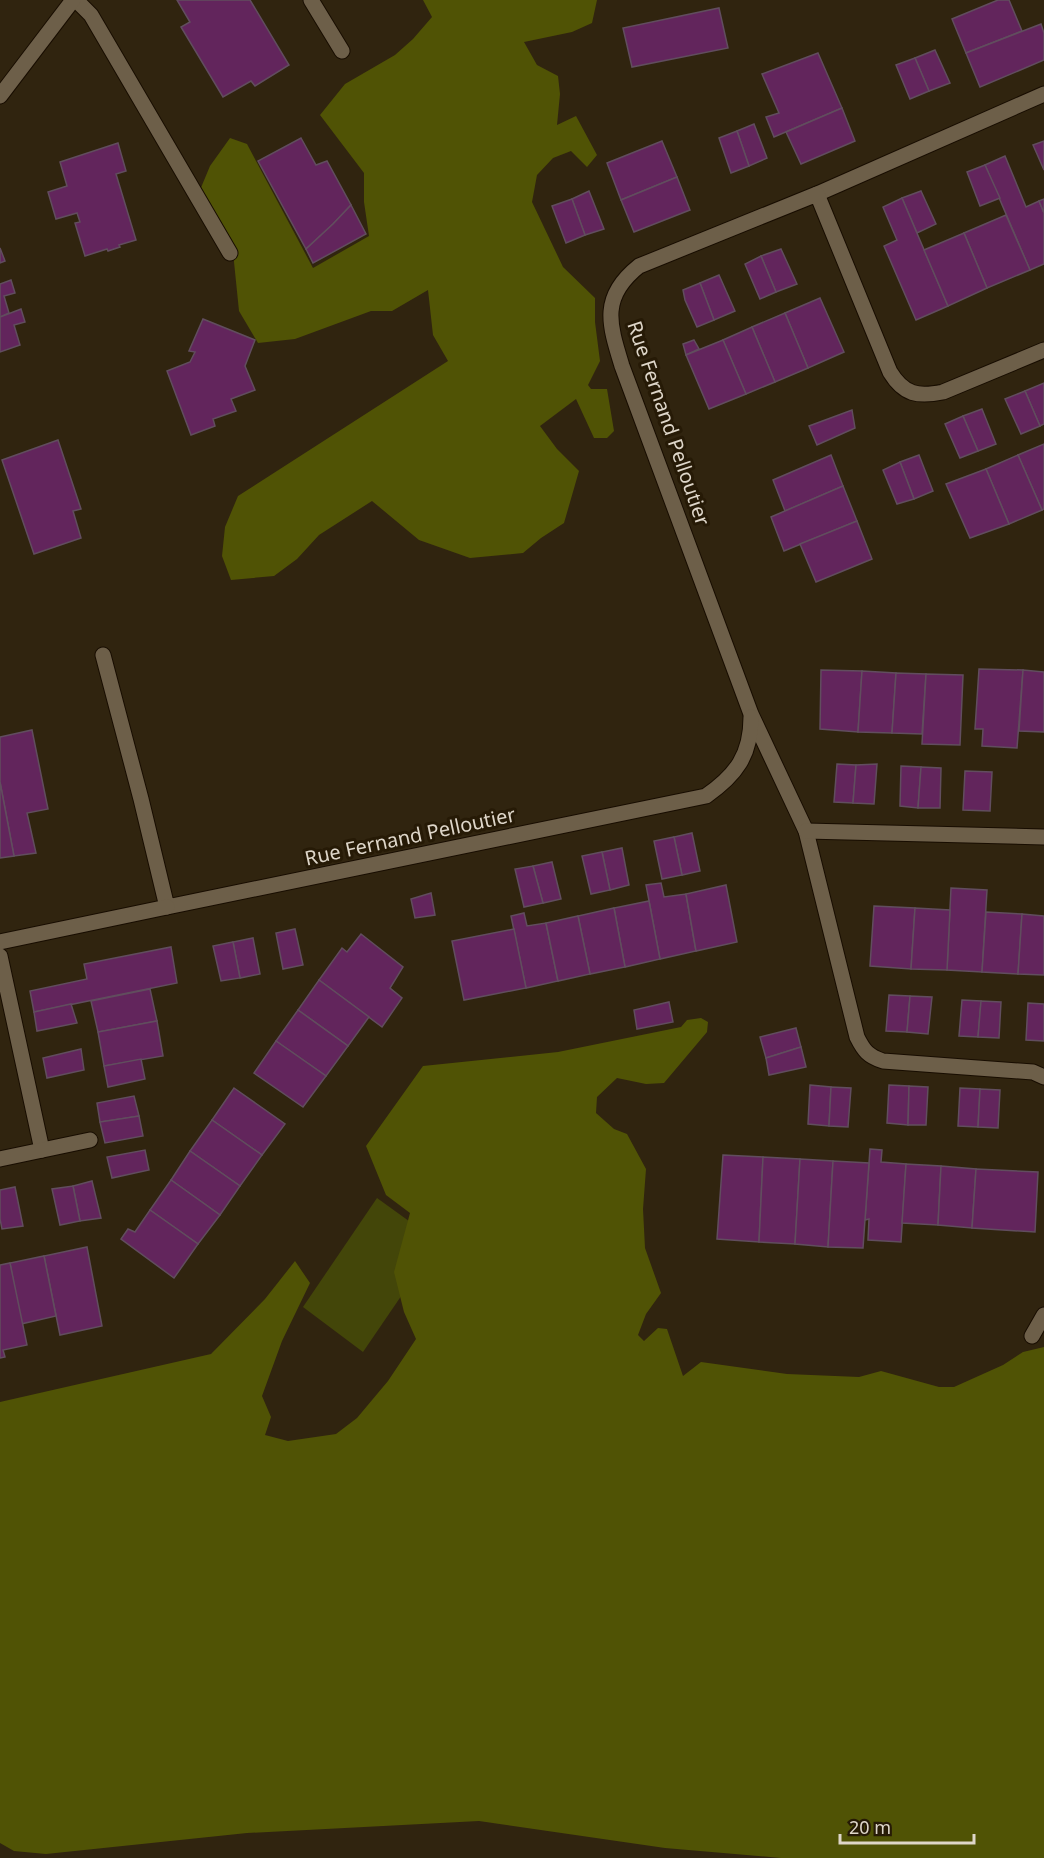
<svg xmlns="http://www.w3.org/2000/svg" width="1044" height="1858" font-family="'Noto Sans',sans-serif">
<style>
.green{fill:#434609}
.forest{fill:#505305}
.building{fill:#62255c;stroke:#614d5e;stroke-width:1.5}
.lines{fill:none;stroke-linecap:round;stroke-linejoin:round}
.lane-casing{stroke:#180d00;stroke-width:17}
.street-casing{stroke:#180d00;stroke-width:17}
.lane{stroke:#6d5f49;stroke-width:15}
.street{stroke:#6d5f49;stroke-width:15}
.labels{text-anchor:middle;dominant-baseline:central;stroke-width:6;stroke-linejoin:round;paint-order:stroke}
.street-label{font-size:20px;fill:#ded6c9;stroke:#261a06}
</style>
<rect width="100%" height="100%" fill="#30240f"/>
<polygon class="green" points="377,1198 438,1242 363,1352 303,1307"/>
<g class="forest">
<polygon points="423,0 597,0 592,23 572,32 524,42 537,65 558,76 560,94 557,125 576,116 597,155 587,167 571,151 553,158 537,175 532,202 563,267 595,298 595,322 600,361 588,385 591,389 607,389 614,431 607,438 594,438 576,399 540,426 557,449 579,471 564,523 541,538 523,553 470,558 419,540 372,501 319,535 297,559 274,576 231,580 222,556 225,527 238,496 448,361 433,335 428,290 392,311 371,311 295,339 258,343 239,311 233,252 200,190 210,166 230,138 247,144 313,268 369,236 364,202 364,173 320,115 345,84 395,55 413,39 432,17"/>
<polygon points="701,1018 708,1022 707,1032 664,1083 646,1084 617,1078 597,1097 596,1113 614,1129 627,1134 646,1169 643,1209 645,1248 661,1293 646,1314 638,1335 644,1341 658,1328 667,1329 683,1376 701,1362 787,1374 859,1377 881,1371 939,1387 954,1387 1003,1365 1023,1352 1044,1347 1044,1858 781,1858 665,1848 479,1821 247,1833 46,1854 14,1851 0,1843 0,1402 211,1354 265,1299 295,1261 310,1283 282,1341 262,1396 271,1417 265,1435 288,1441 336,1434 357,1418 388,1381 416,1339 404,1312 394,1272 410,1213 386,1195 366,1146 423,1066 558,1052 681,1027 687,1020"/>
</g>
<g class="building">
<polygon points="177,0 250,0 289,65 255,86 251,81 223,97 181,27 190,22"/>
<polygon points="998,0 1009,0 1022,31 966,53 952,19"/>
<polygon points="719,8 728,48 632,67 623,28"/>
<polygon points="1041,24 1044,33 1044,60 980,87 966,53"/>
<polygon points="935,50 950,83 929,91 915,58"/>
<polygon points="818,53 842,108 774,137 766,117 779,113 762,74"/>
<polygon points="915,58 929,91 910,99 896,65"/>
<polygon points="842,108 855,141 801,164 786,132"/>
<polygon points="754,124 767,158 749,166 737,131"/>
<polygon points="737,131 749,166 731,173 719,138"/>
<polygon points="301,138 316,165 327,161 351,205 333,224 306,249 258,161"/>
<polygon points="662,141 677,177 621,200 607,163"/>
<polygon points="1044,141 1044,170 1033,145"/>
<polygon points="118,143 126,171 116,174 136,240 119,245 120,247 108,251 107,249 85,256 75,223 80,222 77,213 56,219 48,192 67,186 60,162"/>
<polygon points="1005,156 1026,207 1039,201 1044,213 1044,264 1030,270 985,165"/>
<polygon points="985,165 1000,198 980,206 967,172"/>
<polygon points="677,177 690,210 634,232 621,200"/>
<polygon points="589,191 604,229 585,235 572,199"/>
<polygon points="921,191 936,224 917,233 902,198"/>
<polygon points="902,198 948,306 916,320 884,246 897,240 883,207"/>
<polygon points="572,199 585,235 566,243 552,206"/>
<polygon points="1044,199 1044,213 1039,201"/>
<polygon points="351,205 366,234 313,263 306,249 333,224"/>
<polygon points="1006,215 1030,270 987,288 964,233"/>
<polygon points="964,233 987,288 948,306 924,250"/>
<polygon points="0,248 5,261 0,263"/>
<polygon points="781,249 797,284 776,292 761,256"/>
<polygon points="761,256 776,292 760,299 745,264"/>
<polygon points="719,275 735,311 714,320 700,283"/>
<polygon points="11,280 15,293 4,296 9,313 0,317 0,284"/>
<polygon points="700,283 714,320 697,327 685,300 683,290"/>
<polygon points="820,298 844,352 808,368 785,313"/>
<polygon points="21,309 25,322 14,325 20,345 0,352 0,317"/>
<polygon points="785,313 808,368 775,382 752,327"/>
<polygon points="203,319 255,340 245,366 255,390 231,399 236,411 213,419 215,426 191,435 167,371 190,362 195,352 189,351"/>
<polygon points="752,327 775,382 746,394 723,340"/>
<polygon points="694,340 699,349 686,355 683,344"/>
<polygon points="723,340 746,394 709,409 686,355"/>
<polygon points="1044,383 1044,424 1040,426 1025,391"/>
<polygon points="1025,391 1040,426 1021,434 1005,399"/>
<polygon points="982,409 996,444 978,451 963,416"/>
<polygon points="852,410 855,428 817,445 809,426"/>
<polygon points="963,416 978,451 960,458 945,424"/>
<polygon points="58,440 81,509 73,511 81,538 34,554 2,460"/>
<polygon points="1044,444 1044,509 1042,510 1018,455"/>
<polygon points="831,455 843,486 785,511 773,480"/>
<polygon points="919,455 933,491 914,499 900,462"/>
<polygon points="1018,455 1042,510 1009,524 986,469"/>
<polygon points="900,462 914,499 897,504 883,470"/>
<polygon points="986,469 1009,524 970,538 946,484"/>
<polygon points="843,486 857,521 784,551 771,517"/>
<polygon points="857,521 872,559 816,582 800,544"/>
<polygon points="979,669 1023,670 1017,748 982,746 983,729 975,729"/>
<polygon points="821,670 862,671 858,732 820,729"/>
<polygon points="1023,670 1044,672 1044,732 1019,731"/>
<polygon points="862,671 896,673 892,733 858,732"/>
<polygon points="896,673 926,674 922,734 892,733"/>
<polygon points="926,674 963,675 960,745 922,744"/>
<polygon points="32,730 48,809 27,813 36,853 14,856 0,782 0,737"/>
<polygon points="837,764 856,765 853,803 834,802"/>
<polygon points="877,764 874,804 853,803 856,765"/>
<polygon points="901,766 921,767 918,808 900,806"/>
<polygon points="921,767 941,768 940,808 918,808"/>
<polygon points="965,771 992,772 990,811 963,810"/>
<polygon points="0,782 14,856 0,858"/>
<polygon points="692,833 700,871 682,875 674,837"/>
<polygon points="674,837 682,875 662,879 654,841"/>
<polygon points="622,848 629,885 610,890 602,852"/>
<polygon points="602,852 610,890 591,894 582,856"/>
<polygon points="552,862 561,899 543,903 533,866"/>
<polygon points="533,866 543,903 524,907 515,869"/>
<polygon points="661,883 664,897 686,894 696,951 660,959 646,885"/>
<polygon points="726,885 737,942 696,951 686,894"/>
<polygon points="951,888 987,890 982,972 947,970"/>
<polygon points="431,893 435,915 415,918 411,899"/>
<polygon points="649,901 660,959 625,967 614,908"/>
<polygon points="874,906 915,908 911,969 870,966"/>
<polygon points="614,908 625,967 590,974 578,916"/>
<polygon points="915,908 950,910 947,970 911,969"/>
<polygon points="986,912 1022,914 1018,974 982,972"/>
<polygon points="524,913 527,926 546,923 558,981 526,988 511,916"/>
<polygon points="1022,914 1044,916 1044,975 1018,974"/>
<polygon points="578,916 590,974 558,981 546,923"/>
<polygon points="295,929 303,965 283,969 276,933"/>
<polygon points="514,929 526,988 464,1000 452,941"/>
<polygon points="361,934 403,967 390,988 402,998 382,1027 319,980 342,948 347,952"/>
<polygon points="253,938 260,974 240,978 233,942"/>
<polygon points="233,942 240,978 221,981 213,946"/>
<polygon points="171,947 177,983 34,1012 30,991 87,979 84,964"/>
<polygon points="319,980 369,1017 348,1046 298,1010"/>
<polygon points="150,989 157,1021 98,1032 91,1001"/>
<polygon points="889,995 910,996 907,1032 886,1031"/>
<polygon points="910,996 932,997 928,1034 907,1032"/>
<polygon points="962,1000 981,1001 978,1037 959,1036"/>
<polygon points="981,1001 1001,1002 999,1038 978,1037"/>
<polygon points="669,1002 673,1022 637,1029 634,1010"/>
<polygon points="1028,1003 1044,1004 1044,1041 1026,1040"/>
<polygon points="71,1004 77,1023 37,1031 34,1012"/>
<polygon points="298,1010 348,1046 326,1076 276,1041"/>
<polygon points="157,1021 163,1056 104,1066 98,1032"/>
<polygon points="796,1028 801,1047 766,1058 760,1037"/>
<polygon points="276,1041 326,1076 303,1107 254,1073"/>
<polygon points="801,1047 806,1067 769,1075 766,1058"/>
<polygon points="81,1049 84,1070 47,1078 43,1058"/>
<polygon points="141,1059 145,1079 108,1087 104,1066"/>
<polygon points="810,1085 831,1087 829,1126 808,1124"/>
<polygon points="889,1085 909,1086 908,1125 887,1123"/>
<polygon points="909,1086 928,1087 926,1125 908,1125"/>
<polygon points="831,1087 851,1088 848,1127 829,1126"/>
<polygon points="234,1088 285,1124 262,1155 212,1120"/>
<polygon points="960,1088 980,1089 978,1127 958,1126"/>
<polygon points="980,1089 1000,1090 998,1128 978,1127"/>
<polygon points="134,1096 139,1116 100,1122 97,1103"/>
<polygon points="139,1116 143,1136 105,1143 100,1122"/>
<polygon points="212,1120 262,1155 240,1186 190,1151"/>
<polygon points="870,1149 882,1150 881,1162 906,1164 901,1242 868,1240 869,1219 865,1220"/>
<polygon points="145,1150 149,1170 112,1178 107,1157"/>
<polygon points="190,1151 240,1186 220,1215 171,1180"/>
<polygon points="723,1155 763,1157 759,1242 717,1239"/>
<polygon points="763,1157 800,1159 795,1244 759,1242"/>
<polygon points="800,1159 833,1161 828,1247 795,1244"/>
<polygon points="833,1161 869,1163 863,1248 828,1247"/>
<polygon points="906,1164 941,1166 938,1225 902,1223"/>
<polygon points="941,1166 976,1169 972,1228 938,1225"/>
<polygon points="976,1169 1038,1172 1035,1232 972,1228"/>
<polygon points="171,1180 220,1215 198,1244 150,1210"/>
<polygon points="92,1181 101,1218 80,1221 73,1186"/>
<polygon points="73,1186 80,1221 60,1225 52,1189"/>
<polygon points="15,1187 23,1226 2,1229 0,1219 0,1190"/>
<polygon points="150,1210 198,1244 174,1278 121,1239 128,1229 135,1232"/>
<polygon points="87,1247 102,1326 60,1335 44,1256"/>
<polygon points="44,1256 56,1316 21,1324 10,1263"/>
<polygon points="10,1263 27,1345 3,1350 5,1357 0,1358 0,1265"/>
</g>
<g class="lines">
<g class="lane-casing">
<g id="lane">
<polyline points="76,0 91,15 230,253"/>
<polyline points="311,0 342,51"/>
</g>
</g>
<g class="street-casing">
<g id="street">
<polyline points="0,96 73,0"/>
<polyline points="817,194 1044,94"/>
<path d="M1044,350L943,392C918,397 904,395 890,372L817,194L639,266C600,297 609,324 622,366L751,714L806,831L857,1037C864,1051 868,1056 883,1061L1033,1072L1044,1077"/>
<path d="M103,655L141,799L167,907L706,796C736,775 751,755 751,717"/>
<polyline points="806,831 1044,837"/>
<polyline points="0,942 167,907"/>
<polyline points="0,956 42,1150"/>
<polyline points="0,1159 90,1140"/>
<polyline points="1032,1336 1044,1315"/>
</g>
</g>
<use href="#lane" class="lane"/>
<use href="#street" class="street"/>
</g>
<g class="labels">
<g class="street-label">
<text transform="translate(669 423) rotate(71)">Rue Fernand Pelloutier</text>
<text transform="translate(410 836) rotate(-12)">Rue Fernand Pelloutier</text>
</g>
</g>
<path d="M840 1834v9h134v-9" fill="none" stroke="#ded6c9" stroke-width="3"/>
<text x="849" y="1834" font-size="18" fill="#ded6c9" stroke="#261a06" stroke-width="4.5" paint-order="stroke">20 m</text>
</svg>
